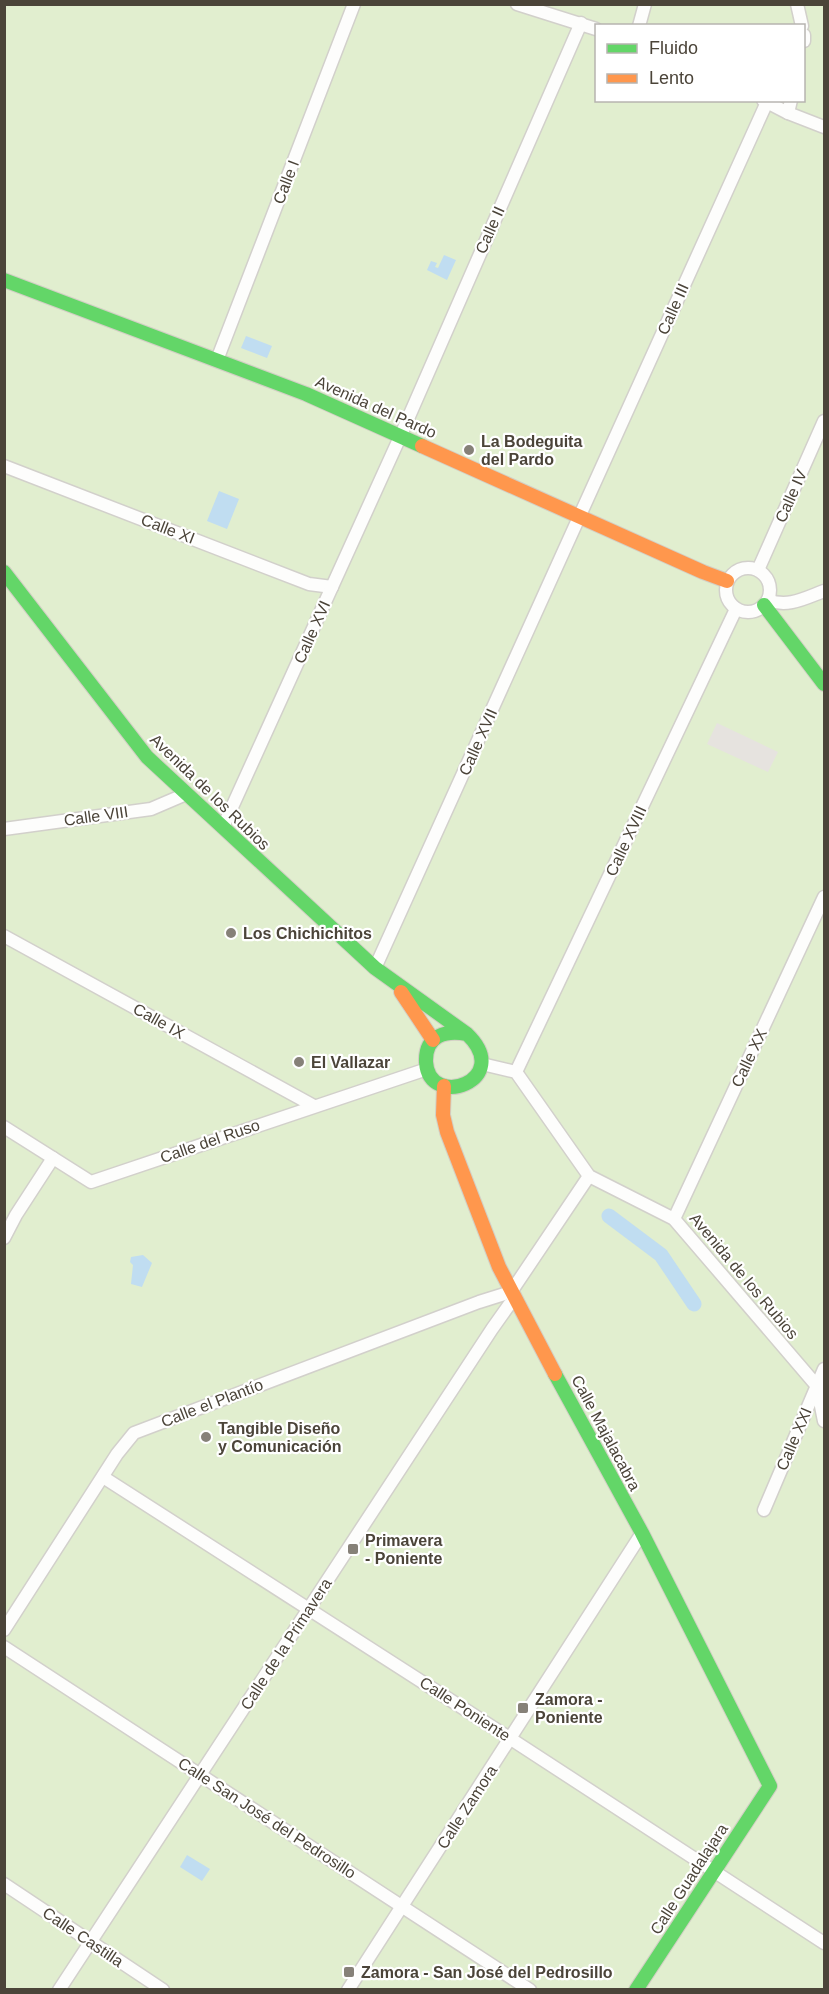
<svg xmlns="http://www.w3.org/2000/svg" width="829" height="1994" font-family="Helvetica,sans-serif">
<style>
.green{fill:#e1eecf;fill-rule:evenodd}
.parking{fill:#e6e3df}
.water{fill:#c0ddf1}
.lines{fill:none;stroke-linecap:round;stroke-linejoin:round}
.canal{stroke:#c0ddf1;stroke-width:15}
.street-casing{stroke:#d2d0cb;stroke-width:15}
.fast-casing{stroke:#d3cfc5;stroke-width:16}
.slow-casing{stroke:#d3cfc5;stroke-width:16}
.street{stroke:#fdfdfc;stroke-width:12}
.fast{stroke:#63d668;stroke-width:14}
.slow{stroke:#ff974d;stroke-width:14}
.poi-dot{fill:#868178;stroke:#fff;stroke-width:2}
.labels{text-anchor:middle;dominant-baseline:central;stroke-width:4.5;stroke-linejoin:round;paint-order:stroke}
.street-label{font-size:16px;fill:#4b4439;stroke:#fff}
.poi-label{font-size:16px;font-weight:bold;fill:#4b4439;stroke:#fff;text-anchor:start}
</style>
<rect width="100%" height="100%" fill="#f4f2ee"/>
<path class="green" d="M5,5H824V1989L5,1990ZM596,26H804V100H596Z"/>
<polygon class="parking" points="717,723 778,752 768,772 707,744"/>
<g class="water">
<polygon points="444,255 456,260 447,280 427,270 431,261 437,263 435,267 438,268"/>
<polygon points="246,336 272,346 267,358 241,348"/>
<polygon points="219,491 239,499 227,529 207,521"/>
<polygon points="143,1255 152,1263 142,1287 131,1284 133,1265 130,1262 131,1257"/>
<polygon points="187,1855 210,1869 202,1881 180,1867"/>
</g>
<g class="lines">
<polyline class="canal" points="609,1216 661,1255 694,1304"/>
<g class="street-casing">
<g id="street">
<polyline points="517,4 596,29"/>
<polyline points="797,4 802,26"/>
<polyline points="639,26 645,4"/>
<polyline points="804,35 804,41"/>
<polyline points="763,100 788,113 824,127"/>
<polyline points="788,113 791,100"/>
<polyline points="217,360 354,4"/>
<polyline points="4,466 309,584 332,587"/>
<circle cx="748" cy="590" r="22"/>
<polyline points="758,570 824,421"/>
<path d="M768,600C788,608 805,598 824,591"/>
<polyline points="223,827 400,437 581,23"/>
<polyline points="4,829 151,809 186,794"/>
<polyline points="4,936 314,1106"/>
<polyline points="375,968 767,102"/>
<polyline points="482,1064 516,1072 589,1176 674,1219 817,1386 824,1421"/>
<polyline points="516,1072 736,609"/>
<polyline points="4,1127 91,1182 427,1069"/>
<polyline points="674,1219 824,897"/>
<polyline points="4,1238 16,1215 53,1158"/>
<polyline points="103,1477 511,1739 824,1943"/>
<polyline points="764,1510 824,1369"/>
<polyline points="4,1630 117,1454 134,1433 479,1302 511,1292 589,1176"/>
<polyline points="4,1647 530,1990"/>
<polyline points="4,1884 163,1990"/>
<polyline points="59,1990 492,1329 509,1305 516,1301"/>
<polyline points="348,1990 642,1533"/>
</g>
</g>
<g class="fast-casing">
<g id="fast">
<polyline points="4,280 306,394 422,446"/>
<path d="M4,572L147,757L375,968L467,1034C515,1080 429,1111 426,1062C425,1035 446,1030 467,1034"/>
<polyline points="764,605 824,684"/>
<polyline points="555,1374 642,1533 770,1786 636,1990"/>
</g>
</g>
<g class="slow-casing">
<g id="slow">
<polyline points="422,446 703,572 727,581"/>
<polyline points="401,992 433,1040"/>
<polyline points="444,1086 443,1115 447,1132 499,1267 555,1374"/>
</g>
</g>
<use href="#street" class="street"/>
<use href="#fast" class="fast"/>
<use href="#slow" class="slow"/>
</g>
<g class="poi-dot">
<circle cx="469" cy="450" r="6"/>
<circle cx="231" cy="933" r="6"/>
<circle cx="299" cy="1062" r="6"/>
<circle cx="206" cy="1437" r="6"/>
<rect x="347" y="1543" width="12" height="12" rx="3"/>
<rect x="517" y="1702" width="12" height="12" rx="3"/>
<rect x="343" y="1966" width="12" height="12" rx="3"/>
</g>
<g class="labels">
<g class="street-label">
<text transform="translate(286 182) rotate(-69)">Calle I</text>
<text transform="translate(490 230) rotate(-66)">Calle II</text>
<text transform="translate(673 309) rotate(-66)">Calle III</text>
<text transform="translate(376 407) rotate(24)">Avenida del Pardo</text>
<text transform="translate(791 496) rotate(-66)">Calle IV</text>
<text transform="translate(168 529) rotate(21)">Calle XI</text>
<text transform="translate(312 632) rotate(-66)">Calle XVI</text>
<text transform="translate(478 742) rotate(-66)">Calle XVII</text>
<text transform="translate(210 792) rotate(44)">Avenida de los Rubios</text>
<text transform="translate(96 816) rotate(-8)">Calle VIII</text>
<text transform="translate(626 841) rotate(-65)">Calle XVIII</text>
<text transform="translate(159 1021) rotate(29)">Calle IX</text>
<text transform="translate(749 1058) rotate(-65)">Calle XX</text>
<text transform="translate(210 1141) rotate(-19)">Calle del Ruso</text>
<text transform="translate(744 1276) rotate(50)">Avenida de los Rubios</text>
<text transform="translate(212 1403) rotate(-21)">Calle el Plantío</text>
<text transform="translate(606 1433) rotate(62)">Calle Majalacabra</text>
<text transform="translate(794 1439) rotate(-67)">Calle XXI</text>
<text transform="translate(286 1644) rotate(-57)">Calle de la Primavera</text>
<text transform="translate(465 1709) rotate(33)">Calle Poniente</text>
<text transform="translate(467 1807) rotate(-57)">Calle Zamora</text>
<text transform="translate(267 1818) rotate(33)">Calle San José del Pedrosillo</text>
<text transform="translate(689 1879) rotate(-57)">Calle Guadalajara</text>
<text transform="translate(83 1937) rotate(34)">Calle Castilla</text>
</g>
<g class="poi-label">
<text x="481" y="441">La Bodeguita<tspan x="481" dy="18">del Pardo</tspan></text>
<text x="243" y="933">Los Chichichitos</text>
<text x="311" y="1062">El Vallazar</text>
<text x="218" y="1428">Tangible Diseño<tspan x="218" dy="18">y Comunicación</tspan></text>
<text x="365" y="1540">Primavera<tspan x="365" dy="18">- Poniente</tspan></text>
<text x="535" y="1699">Zamora -<tspan x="535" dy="18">Poniente</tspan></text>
<text x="361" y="1972">Zamora - San José del Pedrosillo</text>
</g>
</g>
<rect width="829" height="1994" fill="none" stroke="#4b4439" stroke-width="12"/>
<rect x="595" y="24" width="210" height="78" fill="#ffffff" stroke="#b7b4b0" stroke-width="1.5"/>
<rect x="607" y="44" width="30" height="9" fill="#63d668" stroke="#b7b4b0" stroke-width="1.5"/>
<text x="649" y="54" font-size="18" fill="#4b4439">Fluido</text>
<rect x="607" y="74" width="30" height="9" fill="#ff974d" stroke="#b7b4b0" stroke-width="1.5"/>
<text x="649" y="84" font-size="18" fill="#4b4439">Lento</text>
</svg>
